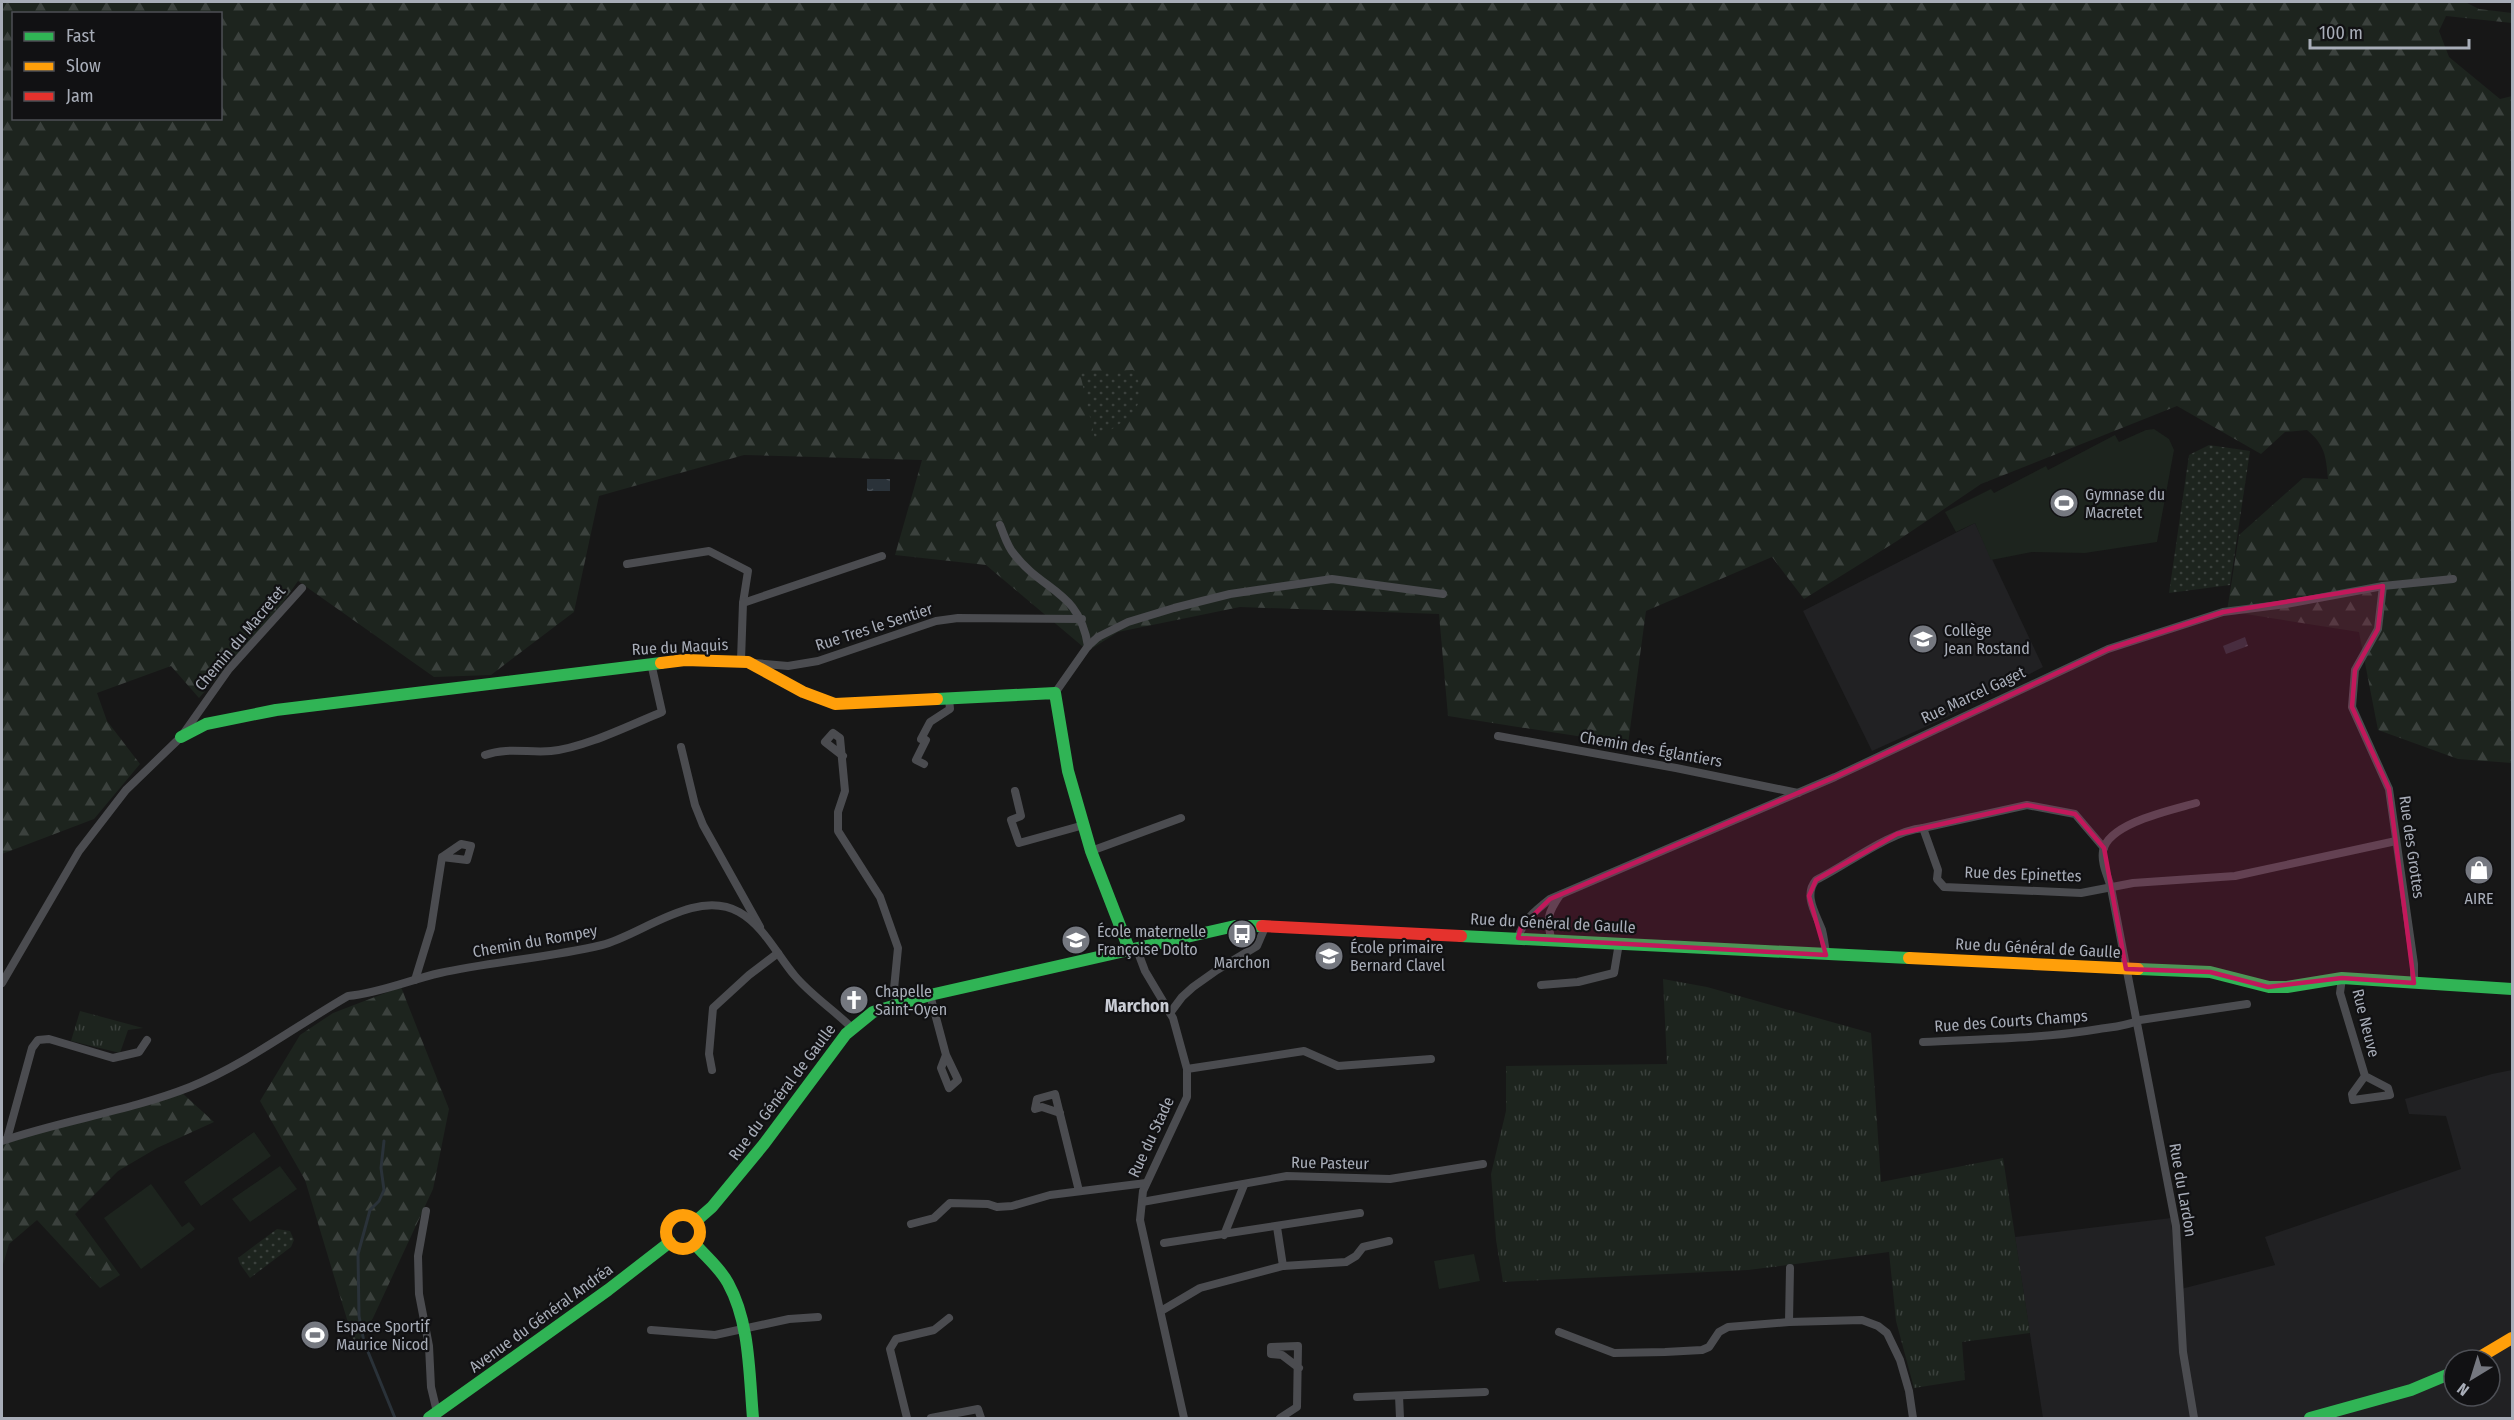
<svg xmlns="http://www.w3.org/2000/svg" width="2514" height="1420" font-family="'Fira Sans Condensed',sans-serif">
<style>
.built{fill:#212123;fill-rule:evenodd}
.grass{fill:url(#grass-tufts)}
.forest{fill:url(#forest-firs);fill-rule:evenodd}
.park{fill:url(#park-dots)}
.pitch{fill:#1d241e}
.water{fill:url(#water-ripples)}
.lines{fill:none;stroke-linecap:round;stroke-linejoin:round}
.stream{stroke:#2a3239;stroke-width:3}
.street{stroke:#4b4c50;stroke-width:8}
.fast{stroke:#30b455;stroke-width:12}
.slow{stroke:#ff9f0a;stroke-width:12}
.jam{stroke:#e5322d;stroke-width:12}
.marked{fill:#c2185b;fill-opacity:0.2;stroke:#c2185b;stroke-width:4.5;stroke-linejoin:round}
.labels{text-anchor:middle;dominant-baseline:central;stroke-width:4.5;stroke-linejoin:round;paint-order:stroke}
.poi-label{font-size:16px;fill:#a8adb8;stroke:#111113;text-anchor:start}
.street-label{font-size:16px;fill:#a8adb8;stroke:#111113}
.neighbourhood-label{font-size:18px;font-weight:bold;fill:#c9ccd4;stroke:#111113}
</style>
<defs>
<pattern id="grass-tufts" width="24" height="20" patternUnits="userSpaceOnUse" patternTransform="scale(1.5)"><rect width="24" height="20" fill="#1d241e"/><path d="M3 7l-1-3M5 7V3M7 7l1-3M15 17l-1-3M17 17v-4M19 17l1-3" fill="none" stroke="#3b413d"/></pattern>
<pattern id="forest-firs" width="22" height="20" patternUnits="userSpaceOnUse" patternTransform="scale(1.5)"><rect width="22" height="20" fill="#1d241e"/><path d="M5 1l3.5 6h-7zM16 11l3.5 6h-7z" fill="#3b413d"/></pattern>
<pattern id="park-dots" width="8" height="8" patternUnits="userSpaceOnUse" patternTransform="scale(1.5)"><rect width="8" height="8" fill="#1d241e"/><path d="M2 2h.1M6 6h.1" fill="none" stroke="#3b413d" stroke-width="1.8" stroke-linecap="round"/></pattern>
<pattern id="water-ripples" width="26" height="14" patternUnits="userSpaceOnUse" patternTransform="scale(1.5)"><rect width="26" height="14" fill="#2a3239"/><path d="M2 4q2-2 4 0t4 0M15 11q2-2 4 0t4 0" fill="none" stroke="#464d54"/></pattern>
</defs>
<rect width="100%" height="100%" fill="#171717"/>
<g class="built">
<polygon points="1975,523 2043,667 1945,718 1872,751 1803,611"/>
<path d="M2512,1070V1418H2043L2015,1237L2171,1218L2177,1290L2275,1265L2265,1237L2461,1169L2446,1116L2409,1114L2405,1099L2492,1074ZM2454,1360H2490V1396H2454Z"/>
</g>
<g class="grass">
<polygon points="1663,979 1707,987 1871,1033 1881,1182 2003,1158 2030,1333 1962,1342 1965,1380 1914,1388 1896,1321 1889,1252 1748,1270 1503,1282 1496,1240 1491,1174 1506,1111 1506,1066 1667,1064"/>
<polygon points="80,1011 143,1028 128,1030 120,1053 71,1041"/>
</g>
<g class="forest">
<path d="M2,2H2465L2479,9L2512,13V23L2446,16L2439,31L2449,57L2500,99L2512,96V763L2458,759L2378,730L2359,632L2227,611L2239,535L2303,478L2328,479C2326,456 2325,445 2307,430L2285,432L2261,454L2177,406L1981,484L1897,541L1804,599L1772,557L1646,611L1628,744L1448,716L1439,614L1240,607L1118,632L1088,651L986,565L895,555L922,460L744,455L599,496L574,612L491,675L434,677L298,581L277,611L199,698L171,666L97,693L107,721L140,764L94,819L2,854ZM14,14H220V118H14Z"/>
<polygon points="401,987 449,1109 433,1189 373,1318 355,1346 305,1180 260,1101 300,1035 333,1013"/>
<polygon points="181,1092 214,1122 157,1148 118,1171 75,1214 120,1275 100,1288 37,1220 9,1244 2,1268 2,1143"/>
</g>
<g class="park">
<path d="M1133,370C1156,406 1122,424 1095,439L1080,373Z"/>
<polygon points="2209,445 2250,451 2230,585 2169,593 2189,455"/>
<polygon points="277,1229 290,1231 294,1240 291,1247 250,1278 240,1264 238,1258"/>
</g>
<g class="pitch">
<polygon points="2154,429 2169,439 2174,450 2157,542 2085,553 2032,552 1991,560 1975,523 1956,532 1945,512 1991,489 1994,493 2046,466 2048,470 2115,435 2119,442 2146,430"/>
<polygon points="254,1132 271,1156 201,1206 184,1182"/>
<polygon points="280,1166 297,1189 250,1222 232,1199"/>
<polygon points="151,1184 182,1227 189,1222 195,1229 141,1269 104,1218"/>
<polygon points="1474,1254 1480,1281 1439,1289 1434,1261"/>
</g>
<g class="water">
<rect x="867" y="479" width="23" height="12"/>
<polygon points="2245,637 2248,646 2226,654 2223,646"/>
</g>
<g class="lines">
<polyline class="stream" points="384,1141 381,1168 384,1190 379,1201 370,1210 358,1254 359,1316 364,1342 395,1418"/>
<g class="street">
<path d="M1000,525C1004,534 1007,546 1014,554C1043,592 1079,590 1088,646"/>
<polyline points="627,564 709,551 748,571 743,603"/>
<polyline points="2383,586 2378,629 2355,670 2352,707 2389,789 2414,964 2414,983"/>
<polyline points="741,660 743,603 882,556"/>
<polyline points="754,663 788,666 818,661 936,621 958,618 1082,619"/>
<polyline points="1055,693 1088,646 1098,637 1128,622 1174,608 1230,594 1332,579 1443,594"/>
<polyline points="1498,736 1676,768 1798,793"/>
<polyline points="681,747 695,805 703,825 760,927"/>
<path d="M485,755C507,747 529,753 551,751C584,748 630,725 662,712L651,663"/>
<polyline points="843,756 825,742 833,733 840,738 845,791 838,812 838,831 880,897 898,948 894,989 896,1003"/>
<polyline points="924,764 916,760 926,740 921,739 930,722 950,709 949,699"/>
<polyline points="1015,791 1021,816 1011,820 1019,843 1084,825"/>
<polyline points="1923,828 2027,805 2075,814 2104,848"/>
<polyline points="1091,851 1181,818"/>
<path d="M1518,938C1523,920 1536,910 1550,899L1835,777L2108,649L2223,612L2286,604L2383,586L2453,579"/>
<path d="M1551,939C1547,918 1547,914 1560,895"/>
<polyline points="1136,947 1145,971 1173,1018 1187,1069 1187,1097 1143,1191 1140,1220 1184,1418"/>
<path d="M1826,955C1825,946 1824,938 1822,930C1816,914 1803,895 1816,880C1847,865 1890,831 1923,828L1938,870L1937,879L1944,887L2081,893L2133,883L2235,876L2396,841"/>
<polyline points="2342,978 2340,993 2365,1076 2388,1088 2390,1095 2353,1100 2352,1094 2365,1076"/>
<polyline points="415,980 431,928 442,857 461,844 471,846 467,860 442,857"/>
<polyline points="2,983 79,851 126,790 181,737 229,669 302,588"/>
<polyline points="1541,985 1578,982 1614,973 1619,943"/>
<polyline points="930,995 946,1055 958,1080 949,1088 941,1068 946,1055"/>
<polyline points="1170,1013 1182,997 1193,987 1217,970 1257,946 1266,925"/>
<path d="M1923,1042C1982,1039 2041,1039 2099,1029C2113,1027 2127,1026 2140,1020L2247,1004"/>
<polyline points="1187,1069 1304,1051 1338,1066 1431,1059"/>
<polyline points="712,1070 709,1054 713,1008 749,975 778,953"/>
<polyline points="1060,1113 1042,1107 1035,1109 1037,1099 1055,1094 1079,1191"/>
<polyline points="7,1139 32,1048 38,1040 49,1039 113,1058 139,1052 147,1040"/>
<path d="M2,1141C63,1120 129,1111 190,1087C246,1064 296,1026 348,996C380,993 409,980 440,973C493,961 549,958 602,945C641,935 696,888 739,912C764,926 777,955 795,976C812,996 834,1010 852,1028"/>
<polyline points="1142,1202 1287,1176 1390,1179 1483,1164"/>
<polyline points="426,1211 418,1256 419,1294 429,1346 431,1387 437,1412"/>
<polyline points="911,1224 934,1218 950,1203 988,1204 997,1207 1012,1206 1050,1195 1146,1183"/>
<polyline points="1277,1227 1283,1266"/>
<polyline points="1224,1235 1244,1185"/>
<polyline points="1164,1243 1360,1213"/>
<polyline points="1161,1311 1200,1288 1283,1266 1346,1262 1356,1256 1363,1247 1389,1241"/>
<polyline points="1789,1322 1790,1268"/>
<polyline points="651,1330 715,1335 789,1319 818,1317"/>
<polyline points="1559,1332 1614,1353 1665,1352 1702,1350 1709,1347 1719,1332 1728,1327 1789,1322 1862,1320 1878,1326 1887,1333 1900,1360 1909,1391 1913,1418"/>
<polyline points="1399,1396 1400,1418"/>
<polyline points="1357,1397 1485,1392"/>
<polyline points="907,1418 890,1349 896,1339 934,1330 949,1318"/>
<polyline points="931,1418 978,1409 981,1418"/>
<polyline points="1280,1418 1297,1407 1298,1346 1271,1347 1271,1354 1282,1355 1299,1368"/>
<path d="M2194,1418L2183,1352L2176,1226L2111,888C2108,876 2101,864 2103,851C2108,823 2172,810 2196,803"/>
</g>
<g class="fast">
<polyline points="937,699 1055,693 1068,771 1091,851 1129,949"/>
<polyline points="181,737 206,724 276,710 661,663"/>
<polyline points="1461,936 1909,958"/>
<polyline points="2138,969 2210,972 2269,987 2287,987 2342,978 2512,989"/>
<polyline points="696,1221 712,1207 764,1144 846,1034 873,1012 930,995 1235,926 1262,926"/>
<path d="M695,1244C706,1257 720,1268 728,1283C750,1323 749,1373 753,1418"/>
<polyline points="429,1418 608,1290 670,1242"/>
<polyline points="2310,1418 2411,1390 2454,1372"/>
</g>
<g class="slow">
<polyline points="661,663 685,660 748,662 803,692 835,704 937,699"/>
<polyline points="1909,958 2138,969"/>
<circle cx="683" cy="1232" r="17"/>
<polyline points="2475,1360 2512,1338"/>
</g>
<polyline class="jam" points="1262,926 1461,936"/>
</g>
<path class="marked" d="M2383,586L2378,629L2355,670L2352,707L2389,789L2414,983L2342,978L2268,987L2210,972L2126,969L2104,848L2075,814L2027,805L1897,834L1816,880L1809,896L1826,955L1518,938L1521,927L1550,899L1835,777L2108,649L2223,612Z"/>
<defs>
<g id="stadium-disc" transform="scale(1.5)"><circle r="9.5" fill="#757880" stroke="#111113"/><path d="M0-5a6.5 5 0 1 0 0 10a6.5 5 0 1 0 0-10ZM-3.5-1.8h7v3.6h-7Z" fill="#fff"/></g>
<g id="school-disc" transform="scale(1.5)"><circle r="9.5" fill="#757880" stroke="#111113"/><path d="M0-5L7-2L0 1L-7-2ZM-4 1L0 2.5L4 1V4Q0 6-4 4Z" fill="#fff"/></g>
<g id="shop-disc" transform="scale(1.5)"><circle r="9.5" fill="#757880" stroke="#111113"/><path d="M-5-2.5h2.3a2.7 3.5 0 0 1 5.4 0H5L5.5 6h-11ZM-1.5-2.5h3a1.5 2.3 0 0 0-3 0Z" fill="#fff"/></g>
<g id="bus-disc" transform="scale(1.5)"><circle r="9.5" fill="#757880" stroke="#111113"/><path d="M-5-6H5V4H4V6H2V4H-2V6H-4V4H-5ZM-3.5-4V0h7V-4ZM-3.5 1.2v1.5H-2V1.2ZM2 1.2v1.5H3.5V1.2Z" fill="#fff"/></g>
<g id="church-disc" transform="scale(1.5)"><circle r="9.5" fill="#757880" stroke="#111113"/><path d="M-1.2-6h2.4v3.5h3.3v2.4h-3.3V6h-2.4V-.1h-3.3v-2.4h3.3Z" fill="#fff"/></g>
</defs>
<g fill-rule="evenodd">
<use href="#stadium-disc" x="2064" y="503"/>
<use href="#school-disc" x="1923" y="639"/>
<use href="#shop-disc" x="2479" y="870"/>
<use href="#bus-disc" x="1242" y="934"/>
<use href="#school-disc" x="1076" y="940"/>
<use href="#school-disc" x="1329" y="956"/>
<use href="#church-disc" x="854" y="1000"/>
<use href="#stadium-disc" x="315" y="1335"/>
</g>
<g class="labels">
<g class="poi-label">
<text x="2085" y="494">Gymnase du<tspan x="2085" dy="18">Macretet</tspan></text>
<text x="1944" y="630">Collège<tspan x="1944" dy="18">Jean Rostand</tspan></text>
<text x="2479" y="898" text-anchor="middle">AIRE</text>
<text x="1097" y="931">École maternelle<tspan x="1097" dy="18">Françoise Dolto</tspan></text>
<text x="1350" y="947">École primaire<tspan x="1350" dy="18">Bernard Clavel</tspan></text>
<text x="1242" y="962" text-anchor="middle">Marchon</text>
<text x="875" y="991">Chapelle<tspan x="875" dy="18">Saint-Oyen</tspan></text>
<text x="336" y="1326">Espace Sportif<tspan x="336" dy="18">Maurice Nicod</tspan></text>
</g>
<g class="street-label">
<text transform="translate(874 627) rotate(-18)">Rue Tres le Sentier</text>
<text transform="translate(240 638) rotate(-50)">Chemin du Macretet</text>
<text transform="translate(680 647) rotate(-3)">Rue du Maquis</text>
<text transform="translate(1973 695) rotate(-25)">Rue Marcel Gaget</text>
<text transform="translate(1651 749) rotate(10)">Chemin des Églantiers</text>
<text transform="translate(2412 847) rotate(82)">Rue des Grottes</text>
<text transform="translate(2023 874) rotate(2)">Rue des Epinettes</text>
<text transform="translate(1553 923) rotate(3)">Rue du Général de Gaulle</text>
<text transform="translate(535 941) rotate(-10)">Chemin du Rompey</text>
<text transform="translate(2038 948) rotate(3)">Rue du Général de Gaulle</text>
<text transform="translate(2011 1021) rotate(-4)">Rue des Courts Champs</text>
<text transform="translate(2366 1023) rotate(76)">Rue Neuve</text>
<text transform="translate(782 1092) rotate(-53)">Rue du Général de Gaulle</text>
<text transform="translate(1151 1137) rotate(-65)">Rue du Stade</text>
<text transform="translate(1330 1163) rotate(1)">Rue Pasteur</text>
<text transform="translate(2183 1190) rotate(80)">Rue du Lardon</text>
<text transform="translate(541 1318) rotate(-36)">Avenue du Général Andréa</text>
</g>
<g class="neighbourhood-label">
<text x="1137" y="1006">Marchon</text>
</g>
</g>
<rect width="2514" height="1420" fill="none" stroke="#a8adb8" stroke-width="6"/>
<rect x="12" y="12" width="210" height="108" fill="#111113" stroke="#4d4f55" stroke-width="1.5"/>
<rect x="24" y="32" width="30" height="9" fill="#30b455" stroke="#4d4f55" stroke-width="1.5"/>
<text x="66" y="42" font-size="18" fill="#a8adb8">Fast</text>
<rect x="24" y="62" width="30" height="9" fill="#ff9f0a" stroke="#4d4f55" stroke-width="1.5"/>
<text x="66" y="72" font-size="18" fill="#a8adb8">Slow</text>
<rect x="24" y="92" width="30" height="9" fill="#e5322d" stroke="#4d4f55" stroke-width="1.5"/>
<text x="66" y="102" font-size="18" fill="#a8adb8">Jam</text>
<g transform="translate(2472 1378) rotate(218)"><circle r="28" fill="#111113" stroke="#4d4f55" stroke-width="1.5"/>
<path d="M0-4.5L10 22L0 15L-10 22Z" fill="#757880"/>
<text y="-9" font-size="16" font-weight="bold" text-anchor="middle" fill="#a8adb8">N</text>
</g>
<path d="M2310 39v9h159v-9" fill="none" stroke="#a8adb8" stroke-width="3"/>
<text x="2319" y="39" font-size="18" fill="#a8adb8" stroke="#111113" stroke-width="4.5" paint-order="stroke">100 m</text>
</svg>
